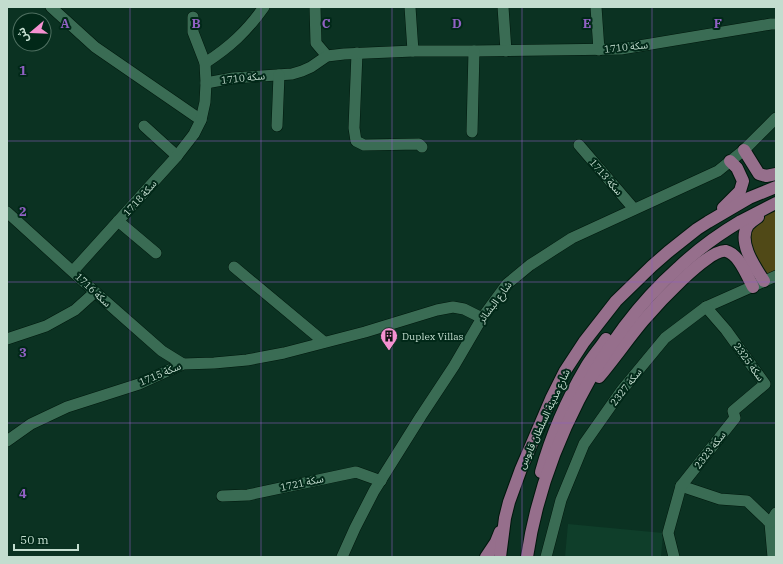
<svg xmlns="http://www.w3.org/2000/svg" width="783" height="564" font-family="'IBM Plex Serif','Noto Sans Arabic',serif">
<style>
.built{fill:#0f3e2a}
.green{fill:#504917}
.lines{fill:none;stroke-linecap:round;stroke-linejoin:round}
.minor-casing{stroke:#00180d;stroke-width:12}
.major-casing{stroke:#00180d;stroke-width:14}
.minor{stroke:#3a6c54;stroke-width:11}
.major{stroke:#966f8c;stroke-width:12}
.grid{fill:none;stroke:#9161c4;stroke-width:1;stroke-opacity:0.55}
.labels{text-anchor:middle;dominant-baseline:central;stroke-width:4;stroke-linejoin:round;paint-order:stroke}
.street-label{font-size:10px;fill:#c3ddcf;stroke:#012818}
.poi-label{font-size:10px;fill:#c3ddcf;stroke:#012818;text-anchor:start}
.grid-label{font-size:13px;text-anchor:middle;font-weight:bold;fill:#9161c4;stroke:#012818;stroke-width:4;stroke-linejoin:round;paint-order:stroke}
</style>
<rect width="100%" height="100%" fill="#0b3222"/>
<polygon class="built" points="568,524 663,533 661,557 565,557"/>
<polygon class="green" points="776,205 776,275 765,280 748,252 749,226"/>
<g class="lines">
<g class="minor-casing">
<g id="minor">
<polyline points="51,7 95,47 201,120"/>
<polyline points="315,7 316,43 327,56"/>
<polyline points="410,7 413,51"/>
<polyline points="503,7 506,51"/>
<polyline points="596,7 599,50"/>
<polyline points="357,53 354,128 356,141 364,145 419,144 422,147"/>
<path d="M205,63C230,47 247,31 264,7"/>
<polyline points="206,83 233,78 292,74 302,71 311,67 327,56 344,54 413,51 474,51 621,49 771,24 776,24"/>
<polyline points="144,126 177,156"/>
<polyline points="277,126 279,75"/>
<polyline points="472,132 474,51"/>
<polyline points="579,145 634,209"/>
<polyline points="7,212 95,292 162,351 183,364"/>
<polyline points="118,221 156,253"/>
<polyline points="234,267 324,342"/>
<polyline points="73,271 177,156 194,134 201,120 205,102 206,83 205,63 193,32 193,17"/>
<polyline points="7,339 46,326 75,310 95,292"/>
<polyline points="7,441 31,424 67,407 139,384 183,364 214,363 247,360 284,353 365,332 437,310 453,307 464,309 482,318"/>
<polyline points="681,486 720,499 747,501 770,523 773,557"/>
<polyline points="222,496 248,495 356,472 381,481"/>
<polyline points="770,523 776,513"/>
<polyline points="342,557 355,528 374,491 421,416 454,366 482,318 507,284 530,265 572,238 718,171 744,150 776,118"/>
<polyline points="546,557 561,500 584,444 622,390 665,338 706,307 776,276"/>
<polyline points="674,557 668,533 681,486 735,418 733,411 765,384 726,330 706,307"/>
</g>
</g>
<g class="major-casing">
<g id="major">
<polyline points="744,150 759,174 766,176 776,174"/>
<polyline points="723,208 740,191 743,181 737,168 730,161"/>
<path d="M758,217C755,219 751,222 748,225C737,242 755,267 764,281"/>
<path d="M599,377C614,359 628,339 643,321C655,307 708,248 726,251C739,254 747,276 753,287"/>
<path d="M541,472C551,436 567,399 586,367C592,357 600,348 606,339"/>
<polyline points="486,557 496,542 500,532"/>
<polyline points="500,557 505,518 509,502 521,469 551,399 565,371 584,342 616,301 652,266 668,252 697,229 708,222 749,198 776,187"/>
<path d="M527,557C542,454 600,337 678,268C697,250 719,234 741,221C753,215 764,209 776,203"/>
</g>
</g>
<use href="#minor" class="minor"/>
<use href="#major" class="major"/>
</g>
<path class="grid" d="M130,7V557M261,7V557M392,7V557M522,7V557M652,7V557M7,141H776M7,282H776M7,423H776"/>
<defs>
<g id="building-pin" transform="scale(0.9)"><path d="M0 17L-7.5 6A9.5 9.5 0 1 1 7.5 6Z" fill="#f591d1" stroke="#012818"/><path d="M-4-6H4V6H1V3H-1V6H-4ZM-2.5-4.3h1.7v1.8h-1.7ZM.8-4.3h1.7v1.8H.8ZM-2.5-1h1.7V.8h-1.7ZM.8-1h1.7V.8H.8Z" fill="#111"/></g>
</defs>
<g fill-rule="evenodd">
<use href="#building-pin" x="389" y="336"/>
</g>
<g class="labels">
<g class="street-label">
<text transform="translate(626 47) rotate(-6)">سكة 1710</text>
<text transform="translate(243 78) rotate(-6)">سكة 1710</text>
<text transform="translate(606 177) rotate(49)">سكة 1713</text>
<text transform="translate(140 198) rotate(-48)">سكة 1718</text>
<text transform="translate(93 290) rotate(43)">سكة 1716</text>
<text transform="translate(495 302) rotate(-53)">شارع البشائر</text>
<text transform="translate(749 362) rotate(54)">سكة 2325</text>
<text transform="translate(160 374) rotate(-23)">سكة 1715</text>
<text transform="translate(626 387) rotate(-52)">سكة 2327</text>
<text transform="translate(544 419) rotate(-65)">شارع مدينة السلطان قابوس</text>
<text transform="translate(710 450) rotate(-52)">سكة 2323</text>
<text transform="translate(302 483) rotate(-12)">سكة 1721</text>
</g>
<g class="poi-label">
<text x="402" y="336">Duplex Villas</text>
</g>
</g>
<g class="grid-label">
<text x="65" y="28">A</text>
<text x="196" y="28">B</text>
<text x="326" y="28">C</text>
<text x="457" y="28">D</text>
<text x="587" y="28">E</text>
<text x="718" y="28">F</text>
<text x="23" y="75">1</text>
<text x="23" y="216">2</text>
<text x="23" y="357">3</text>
<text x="23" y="498">4</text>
</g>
<rect width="783" height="564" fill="none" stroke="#c3ddcf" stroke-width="16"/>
<g transform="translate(32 32) rotate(251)"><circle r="19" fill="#012818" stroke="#4f7061"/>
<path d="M0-3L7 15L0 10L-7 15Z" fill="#f591d1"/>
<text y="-6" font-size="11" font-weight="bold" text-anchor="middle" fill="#c3ddcf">ش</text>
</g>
<path d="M14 544v6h64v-6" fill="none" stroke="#c3ddcf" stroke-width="2"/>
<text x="20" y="544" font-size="12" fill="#c3ddcf" stroke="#012818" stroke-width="3" paint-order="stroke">50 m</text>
</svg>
